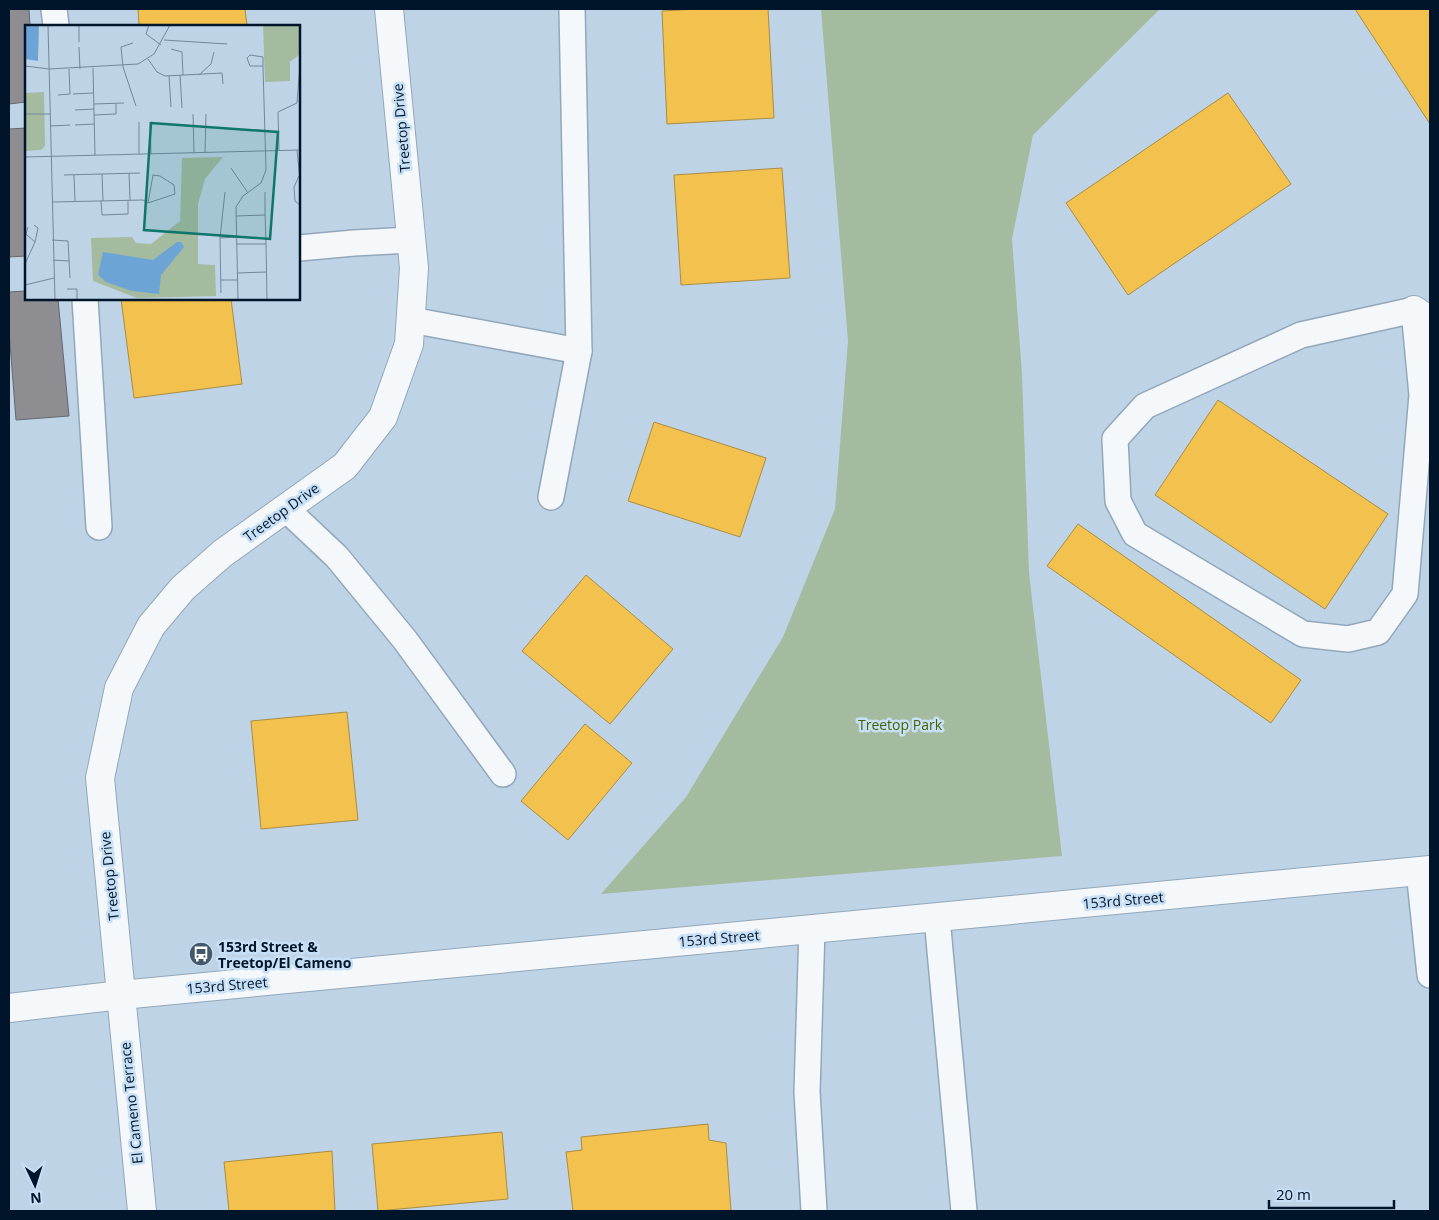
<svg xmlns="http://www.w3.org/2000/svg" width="1439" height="1220" font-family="'Open Sans',sans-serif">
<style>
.green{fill:#a4bba0}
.homes{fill:#f2c14e;stroke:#a98d43}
.industry{fill:#8d8d92;stroke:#636972}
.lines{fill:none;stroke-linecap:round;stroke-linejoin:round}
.service-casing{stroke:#92a7b9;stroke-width:28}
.minor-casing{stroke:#92a7b9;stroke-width:30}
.tertiary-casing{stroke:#92a7b9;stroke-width:30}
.service{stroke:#f5f8fb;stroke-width:25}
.minor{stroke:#f5f8fb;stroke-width:28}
.tertiary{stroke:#f5f8fb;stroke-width:28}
.labels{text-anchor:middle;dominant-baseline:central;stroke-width:5;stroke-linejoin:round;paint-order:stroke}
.street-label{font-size:14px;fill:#001529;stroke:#c7e0f6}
.park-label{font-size:14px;fill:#476200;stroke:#c7e0f6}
.poi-label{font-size:14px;font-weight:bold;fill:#001529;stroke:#c7e0f6;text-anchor:start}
.inset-road{fill:none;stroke:#73879a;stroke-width:1}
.view{fill:#0f766e;fill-opacity:0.15;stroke:#0f766e;stroke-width:2.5}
.inset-edge{fill:none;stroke:#001529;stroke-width:2.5}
</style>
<rect width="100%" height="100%" fill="#bfd3e6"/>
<polygon class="green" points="821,9 1160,9 1033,135 1012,239 1022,374 1029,573 1062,856 601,894 686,797 783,637 835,509 848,341"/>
<g class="homes">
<polygon points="138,9 245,9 247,26 139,26"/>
<polygon points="698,9 768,9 774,118 667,124 662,11"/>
<polygon points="1355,9 1430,9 1430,124"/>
<polygon points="1228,93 1291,184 1128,295 1066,203"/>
<polygon points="782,168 790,278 681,285 674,175"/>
<polygon points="121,299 231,299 242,384 134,398"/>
<polygon points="1218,400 1388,514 1325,609 1155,495"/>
<polygon points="654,422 766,458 740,537 628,501"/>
<polygon points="1078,524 1301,680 1271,723 1047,566"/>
<polygon points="586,575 673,649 610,724 522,651"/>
<polygon points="347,712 358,820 261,829 251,721"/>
<polygon points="585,724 632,763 568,840 521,801"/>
<polygon points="708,1124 709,1140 726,1143 731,1211 573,1211 566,1152 582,1150 581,1137"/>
<polygon points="502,1132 508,1199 378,1211 372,1144"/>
<polygon points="332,1151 335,1211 229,1211 224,1162"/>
</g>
<g class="industry">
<polygon points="9,9 29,9 30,26 26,26 26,102 9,104"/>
<polygon points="26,128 26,256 9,257 9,129"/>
<polygon points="26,291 26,299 58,299 69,416 16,420 9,331 9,292"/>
</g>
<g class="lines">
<g class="service-casing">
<g id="service">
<polyline points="54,9 56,26"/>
<polyline points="299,248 354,243 411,240"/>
<polyline points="85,299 99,527"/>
<polygon points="1414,310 1422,395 1405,594 1378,632 1348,639 1303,634 1135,534 1118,501 1115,439 1145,406 1301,335"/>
<polyline points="411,320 579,351"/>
<polyline points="551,497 579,351 572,9"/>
<polyline points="285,508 337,557 405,640 503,774"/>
<polyline points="1419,871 1430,975"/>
<polyline points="937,918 964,1211"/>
<polyline points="812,929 807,1092 814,1211"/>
</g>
</g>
<g class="minor-casing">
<g id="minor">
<polyline points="1414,310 1430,321"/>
<polyline points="142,1211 100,778 119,688 151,626 183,588 223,553 345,466 383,417 409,344 414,268 389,9"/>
</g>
</g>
<g class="tertiary-casing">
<polyline id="tertiary" points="9,1008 121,995 1430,870"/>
</g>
<use href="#service" class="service"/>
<use href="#minor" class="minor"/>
<use href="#tertiary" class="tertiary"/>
</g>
<defs>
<g id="bus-disc" transform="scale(1.25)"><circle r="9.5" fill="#43586b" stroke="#c7e0f6"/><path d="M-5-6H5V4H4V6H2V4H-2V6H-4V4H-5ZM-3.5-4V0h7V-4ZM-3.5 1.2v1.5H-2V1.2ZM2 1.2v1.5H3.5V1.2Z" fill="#fff"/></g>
</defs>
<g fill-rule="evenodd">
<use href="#bus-disc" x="201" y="954"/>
</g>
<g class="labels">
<g class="street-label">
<text transform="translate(401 128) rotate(-95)">Treetop Drive</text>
<text transform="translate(281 512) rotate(-36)">Treetop Drive</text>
<text transform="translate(109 876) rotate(-96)">Treetop Drive</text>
<text transform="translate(1123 900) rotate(-5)">153rd Street</text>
<text transform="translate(719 938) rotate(-5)">153rd Street</text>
<text transform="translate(227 985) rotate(-5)">153rd Street</text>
<text transform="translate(131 1103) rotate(-96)">El Cameno Terrace</text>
</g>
<g class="park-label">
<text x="900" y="724">Treetop Park</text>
</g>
<g class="poi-label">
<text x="218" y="946">153rd Street &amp;<tspan x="218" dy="16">Treetop/El Cameno</tspan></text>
</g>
</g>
<g transform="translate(25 25)">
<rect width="275" height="275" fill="#bfd3e6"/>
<path d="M238,0H275V29L265,37V56L240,57ZM19,67L20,121L16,125L0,126V68ZM198,132L180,154L173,179V239L190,240L191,271L112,273L68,256L66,213L107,212L111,218L126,219L155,196L157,133Z" fill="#a4bba0"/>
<path d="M0,0H14L13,36L0,34ZM152,217H156L159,222L136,250L134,269L107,266L81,257L73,250L78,227L128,235Z" fill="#6ca5d5"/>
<path class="inset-road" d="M23,0L30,275M54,0V17M124,0L121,9L136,20M139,15L202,19M108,18L96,22L98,42L111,81M54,22L55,44M146,24L157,27L158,50M123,34L132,47L140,51L197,48L198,59M0,41L24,44L113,39L129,29L145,0M68,43L70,130M155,50L157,83M174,50L186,39L189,27M144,51L146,82M48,69L68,68M33,70L45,69L44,44M69,79L99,78M50,85L69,84M0,89H25M168,89L169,128M69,90L91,89V79M114,97V129M125,97L126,129M50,100L69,99M25,101L45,100M0,102V132M254,125L253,87L272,78L275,40M272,125L275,154M180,128L181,89M0,132L275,125M206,143L223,168M104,148L105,175M77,149L115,148M39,150L77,149L78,176M49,150L50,177M128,150L135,151L149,160L150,169L123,178ZM274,151L269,162L270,176L275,180M76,176L77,190L103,189V175M27,177L118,175L123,178M240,190V167M211,191L240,190L241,219M3,202L1,209L10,217L13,203L9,200M195,213L211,212M27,215L43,216L45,253M211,219H241L242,275M28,235L44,236M275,235V257M0,239L10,217M212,248L241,247M196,255H212M0,260L29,253M42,264H52V275M196,268L195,213L200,167M213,275L211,182L218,171L236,158L241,145L238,42V32L225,30L222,33L225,41H238"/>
<path class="view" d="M126,98L253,107L245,214L119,205Z"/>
<rect width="275" height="275" class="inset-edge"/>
</g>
<rect width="1439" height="1220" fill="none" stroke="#001529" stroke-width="20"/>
<g transform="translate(35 1185) rotate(176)" stroke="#c7e0f6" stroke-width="4" paint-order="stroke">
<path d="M0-4L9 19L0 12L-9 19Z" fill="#001529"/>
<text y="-8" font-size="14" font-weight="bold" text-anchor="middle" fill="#001529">N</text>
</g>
<path d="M1269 1200v8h125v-8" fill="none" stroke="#001529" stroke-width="2.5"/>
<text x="1276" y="1200" font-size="15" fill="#001529" stroke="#c7e0f6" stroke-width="4" paint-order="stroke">20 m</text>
</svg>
